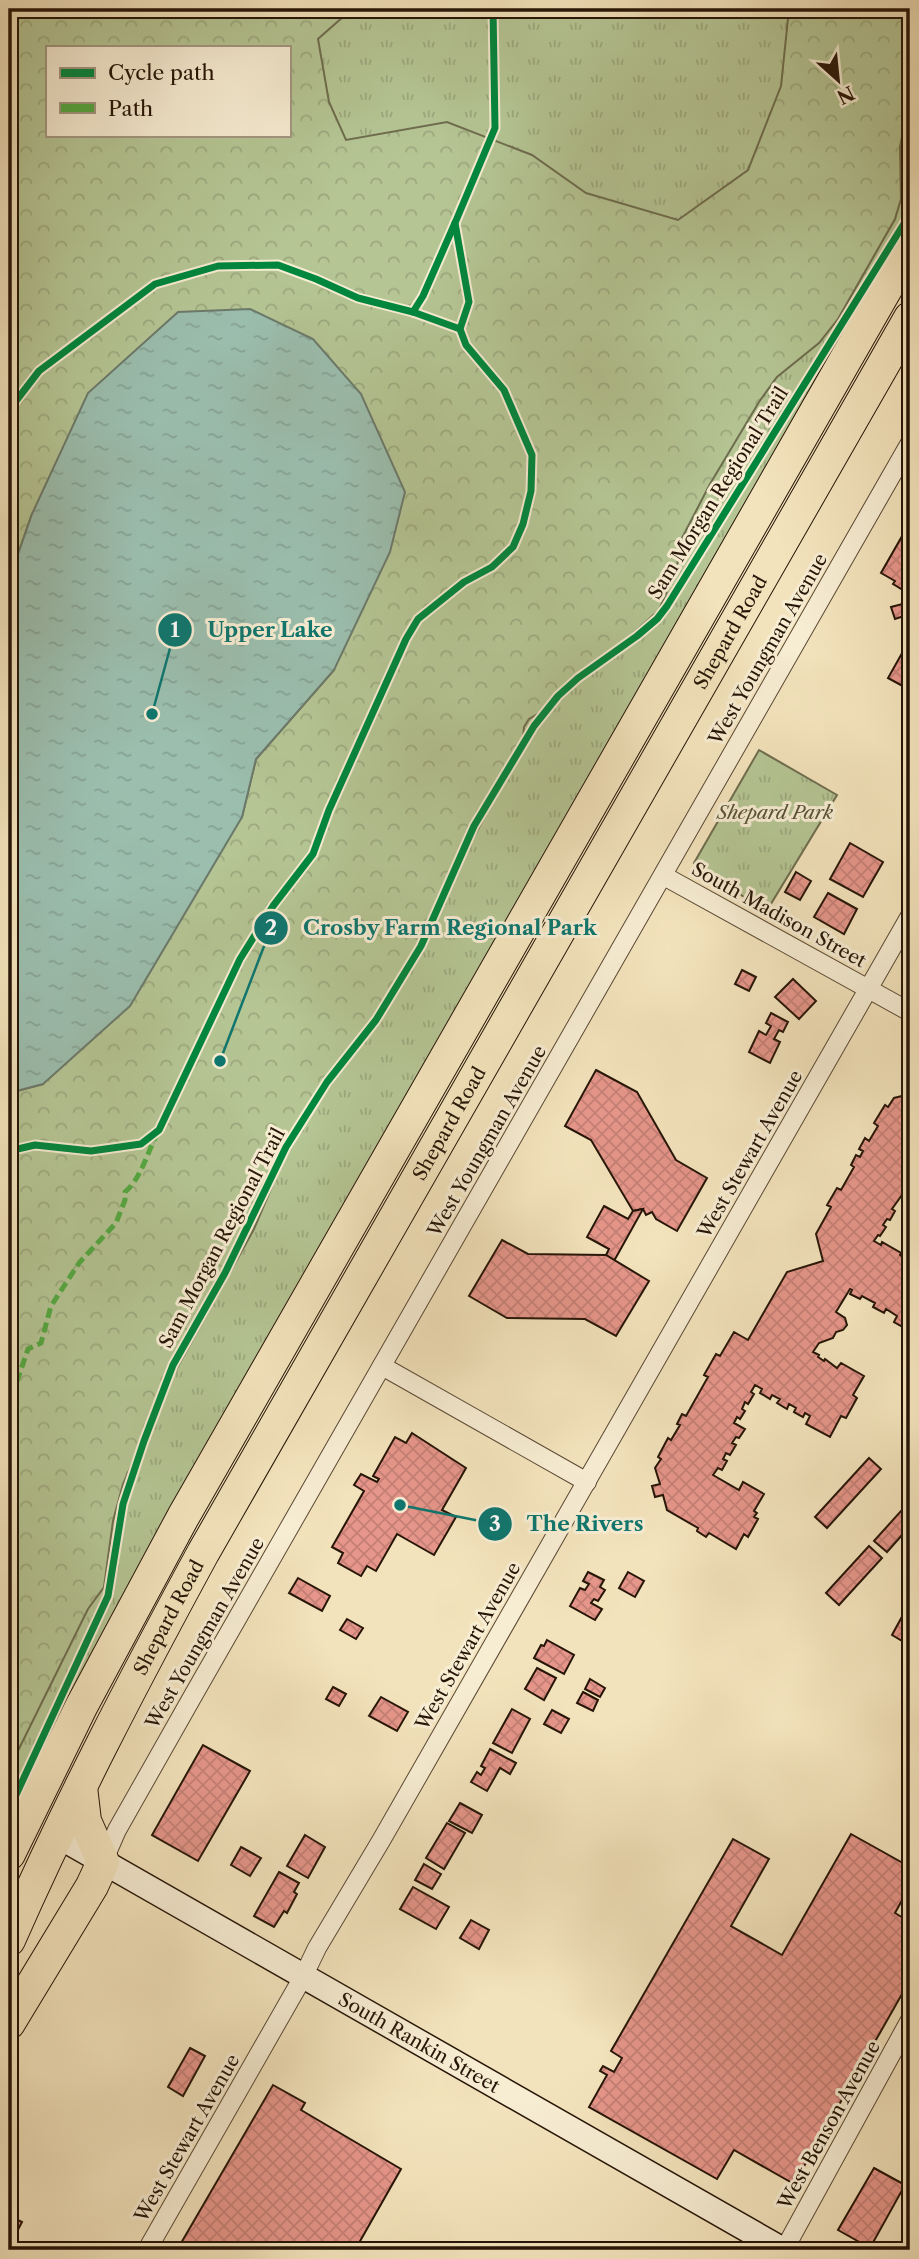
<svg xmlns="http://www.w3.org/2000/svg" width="919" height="2259" font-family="'Libre Caslon Text',serif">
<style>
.grass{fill:url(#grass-tufts);stroke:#6e6d4e;stroke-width:2;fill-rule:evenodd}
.forest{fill:url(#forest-crowns);stroke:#6e6d4e;stroke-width:2;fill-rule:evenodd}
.water{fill:url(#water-ripples);stroke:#6c7a6b;stroke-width:2}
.building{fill:url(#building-cross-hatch);stroke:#261507;stroke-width:2}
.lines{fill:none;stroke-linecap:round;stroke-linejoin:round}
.street-casing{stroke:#594834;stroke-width:20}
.secondary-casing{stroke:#261507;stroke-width:27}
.highway-casing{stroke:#261507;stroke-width:34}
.street{stroke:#f7edd3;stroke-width:18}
.secondary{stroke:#f7edd3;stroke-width:24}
.highway{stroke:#f3e3bc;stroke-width:32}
.quiet{stroke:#53a941;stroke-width:5;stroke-dasharray:10 5;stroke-linecap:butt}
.cycleway-casing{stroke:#f7edd3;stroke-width:11}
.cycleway{stroke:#00873e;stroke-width:7}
.labels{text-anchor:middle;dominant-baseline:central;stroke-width:6;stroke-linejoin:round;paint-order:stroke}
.street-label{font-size:19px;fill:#261507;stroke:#f7edd3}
.park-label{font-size:19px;font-style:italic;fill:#585338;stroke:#f7edd3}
.leader{fill:none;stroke:#0f766e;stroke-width:2.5}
.callout-dot{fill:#0f766e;stroke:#f7edd3;stroke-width:2.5}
.mark-label{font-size:21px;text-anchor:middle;font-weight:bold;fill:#fff}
.callout-label{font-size:21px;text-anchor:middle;font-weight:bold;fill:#0f766e;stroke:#f7edd3;stroke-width:6;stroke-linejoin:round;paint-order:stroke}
</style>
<defs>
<pattern id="grass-tufts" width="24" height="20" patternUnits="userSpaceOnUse" patternTransform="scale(1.75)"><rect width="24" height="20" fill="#b5c594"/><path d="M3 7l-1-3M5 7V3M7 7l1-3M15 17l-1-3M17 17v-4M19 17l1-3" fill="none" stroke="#9ca87e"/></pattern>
<pattern id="forest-crowns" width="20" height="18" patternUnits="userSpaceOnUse" patternTransform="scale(1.75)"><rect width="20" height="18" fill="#b5c594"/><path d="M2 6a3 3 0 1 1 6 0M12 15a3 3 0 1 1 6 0" fill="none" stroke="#9ca87e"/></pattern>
<pattern id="water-ripples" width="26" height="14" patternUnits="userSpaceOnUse" patternTransform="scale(1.75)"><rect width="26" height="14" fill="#9bbeae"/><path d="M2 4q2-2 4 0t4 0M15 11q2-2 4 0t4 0" fill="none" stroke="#85a294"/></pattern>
<pattern id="building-cross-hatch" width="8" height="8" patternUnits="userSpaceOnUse" patternTransform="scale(1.75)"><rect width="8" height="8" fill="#e6968a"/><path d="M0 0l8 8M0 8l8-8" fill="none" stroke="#c58076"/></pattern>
</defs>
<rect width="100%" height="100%" fill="#f3e3bc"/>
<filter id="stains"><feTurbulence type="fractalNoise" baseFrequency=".00286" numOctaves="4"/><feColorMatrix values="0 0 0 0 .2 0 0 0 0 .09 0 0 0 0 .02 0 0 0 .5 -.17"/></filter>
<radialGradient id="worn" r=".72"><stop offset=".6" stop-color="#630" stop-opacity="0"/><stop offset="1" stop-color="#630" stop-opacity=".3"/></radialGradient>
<g class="grass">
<path d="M9,9H910V219L848,322L9,1815ZM47,47H289V135H47Z"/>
<polygon points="759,750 837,795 766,912 694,863"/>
</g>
<path class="forest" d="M9,9H352L318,39L329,102L346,140L447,122L532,155L586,193L678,220L748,170L781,86L789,9H910V94L900,147L901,199L895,219L838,319L819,343L777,377L759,402L710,484L682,538L676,571L659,610L628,638L578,673L541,712L529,719L524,727L523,739L500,787L463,858L418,956L384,1010L307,1118L281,1165L254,1229L166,1388L123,1484L113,1521L104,1587L88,1609L9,1769V1093L43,1084L242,817L256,759L334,670L32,514L9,580ZM47,47H289V135H47Z"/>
<polygon class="water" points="250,309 313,339 361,394 405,492 390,552 334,670 256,759 242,817 130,1006 43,1084 9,1093 9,580 32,514 88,393 178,312"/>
<g class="building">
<polygon points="909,524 910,589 905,586 903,590 893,584 895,581 881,573"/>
<polygon points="910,602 910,614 895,619 891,607"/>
<polygon points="910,639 910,690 888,678"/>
<polygon points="850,843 883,862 863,897 830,879"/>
<polygon points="796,872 811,881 800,900 785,892"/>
<polygon points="828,893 857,909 844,934 814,917"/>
<polygon points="742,970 756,977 749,991 735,984"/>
<polygon points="793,979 816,1001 799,1019 775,997"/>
<polygon points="771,1013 788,1022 783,1032 779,1030 774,1039 780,1042 770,1063 749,1052 759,1031 766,1035 771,1026 766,1023"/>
<polygon points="596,1070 637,1092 676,1160 707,1178 677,1231 656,1219 652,1212 646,1215 643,1209 633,1211 591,1140 565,1126"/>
<polygon points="910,1094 910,1178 907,1184 909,1185 892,1209 895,1211 890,1220 887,1219 883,1225 886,1227 880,1236 878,1235 874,1241 881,1245 882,1242 901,1253 900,1255 906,1259 908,1256 910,1258 910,1331 894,1322 897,1316 886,1309 884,1313 873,1307 875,1303 862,1296 860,1299 850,1294 852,1290 850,1289 836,1312 845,1318 847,1325 843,1330 836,1332 833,1338 819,1343 813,1352 819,1355 818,1357 824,1361 825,1359 837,1368 841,1363 864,1376 853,1395 857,1398 846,1418 841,1416 830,1437 806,1424 810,1416 805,1413 803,1417 794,1412 796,1408 789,1404 787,1409 777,1403 780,1399 772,1395 770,1399 760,1393 762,1389 755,1385 751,1392 754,1394 748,1404 745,1402 742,1409 745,1411 740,1419 737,1417 734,1423 745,1429 739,1438 736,1437 732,1443 736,1445 730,1455 726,1453 723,1459 727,1461 722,1470 718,1468 713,1475 739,1490 743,1482 764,1494 754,1511 757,1513 754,1517 758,1519 748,1537 744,1534 736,1549 709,1533 706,1537 697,1531 698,1528 667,1510 663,1495 655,1497 652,1486 660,1484 655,1468 661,1459 658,1457 668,1438 671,1440 680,1425 677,1424 682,1414 686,1416 708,1377 704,1375 716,1354 720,1356 734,1332 748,1340 787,1272 823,1261 816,1234 831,1207 827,1205 837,1188 841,1190 854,1167 851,1165 856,1155 860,1157 863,1151 859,1149 865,1138 869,1141 878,1126 874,1123 885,1105 888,1107 894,1098"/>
<polygon points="604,1206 628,1219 633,1211 643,1209 614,1261 606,1255 609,1249 587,1237"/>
<polygon points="502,1240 528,1254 606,1255 649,1281 616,1336 585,1319 507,1318 469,1296"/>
<polygon points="412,1433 466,1468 442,1510 456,1517 434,1555 397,1534 376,1571 367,1566 361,1576 338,1563 343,1553 332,1547 364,1491 354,1485 361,1474 377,1482 379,1479 373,1476 395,1437 406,1443"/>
<polygon points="869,1458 881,1469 827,1528 815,1517"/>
<polygon points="910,1501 910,1526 887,1552 874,1541"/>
<polygon points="869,1546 882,1558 839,1605 826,1593"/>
<polygon points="588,1572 604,1580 600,1587 605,1590 598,1601 594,1599 591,1603 602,1609 595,1620 570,1606 580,1588 585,1590 589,1584 583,1581"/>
<polygon points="628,1572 644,1581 635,1597 619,1588"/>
<polygon points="298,1578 330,1596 322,1611 289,1593"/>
<polygon points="910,1602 910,1649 906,1647 907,1644 892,1635"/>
<polygon points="347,1619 363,1628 356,1639 340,1630"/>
<polygon points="547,1640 574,1655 564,1674 534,1658 541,1645 544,1646"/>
<polygon points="537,1668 556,1678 544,1700 525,1689"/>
<polygon points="590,1679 605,1688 600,1697 585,1689"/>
<polygon points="333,1687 346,1694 339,1706 326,1699"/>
<polygon points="583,1692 598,1700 593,1711 577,1703"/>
<polygon points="381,1697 408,1712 397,1731 369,1716"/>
<polygon points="512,1709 530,1719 512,1753 493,1743"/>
<polygon points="552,1710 569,1719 561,1733 544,1724"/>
<polygon points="203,1745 250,1771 198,1861 152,1835"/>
<polygon points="490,1749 516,1763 510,1774 500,1768 487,1791 471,1782 477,1772 481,1775 485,1768 481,1766"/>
<polygon points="460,1803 482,1815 472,1833 449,1821"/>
<polygon points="447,1823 465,1833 444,1869 426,1858"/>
<polygon points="851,1834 910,1867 910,1886 895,1913 910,1922 910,1980 794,2184 734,2150 717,2179 589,2107 607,2075 600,2071 603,2066 614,2072 622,2058 611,2051 733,1839 769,1859 731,1926 782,1955"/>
<polygon points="305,1835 325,1847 308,1878 287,1866"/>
<polygon points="241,1847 261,1858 250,1876 231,1865"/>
<polygon points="424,1864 441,1874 432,1889 415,1880"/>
<polygon points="279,1872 299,1883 294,1892 297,1894 287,1913 284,1911 274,1927 254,1916"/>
<polygon points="413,1887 449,1907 436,1929 400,1909"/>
<polygon points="471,1920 489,1930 479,1949 460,1938"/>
<polygon points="190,2048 205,2056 183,2096 168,2087"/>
<polygon points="273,2085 305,2103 301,2110 401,2169 355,2250 177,2250"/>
<polygon points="910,2101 910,2118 903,2114"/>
<polygon points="874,2168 905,2185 870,2248 838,2230"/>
<polygon points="9,2216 22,2222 9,2247"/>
</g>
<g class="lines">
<g class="street-casing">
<g id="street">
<polyline points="664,876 910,1012"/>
<polyline points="382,1366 587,1482"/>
<polyline points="103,1862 117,1830 194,1694 910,443"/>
<polyline points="147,2250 303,1977 317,1948 382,1839 910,916"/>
<polyline points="784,2250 910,2020"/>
</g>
</g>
<g class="secondary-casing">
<g id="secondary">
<path id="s1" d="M58,1836L783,2250"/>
</g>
</g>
<g class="highway-casing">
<g id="highway">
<polyline points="9,1854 81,1707 183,1517 910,247"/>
<path id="s2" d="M9,1940C67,1808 134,1680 203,1553L910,318"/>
<polyline points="9,2023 92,1886 103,1862 85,1821 81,1787"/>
</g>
</g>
<use href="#street" class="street"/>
<use href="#secondary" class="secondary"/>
<use href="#highway" class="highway"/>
<path class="quiet" d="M9,1426L14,1390L28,1349L41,1343L51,1306L79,1263L116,1223L125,1200V1192C140,1180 147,1154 156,1136"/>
<g class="cycleway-casing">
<g id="cycleway">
<polyline points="413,312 423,296 455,223"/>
<polyline points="9,410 39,371 155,284 218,266 278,265 316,279 358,298 413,312 460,329 469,302 455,223 495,128 493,9"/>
<polyline points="9,1151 35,1145 91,1151 141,1144 159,1130 240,959 273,906 313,854 329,810 406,639 418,619 464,582 492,567 513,547 523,524 531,491 532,455 504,390 466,345 460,329"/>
<polyline points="9,1810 108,1596 123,1504 144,1441 173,1365 225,1273 286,1147 327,1082 376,1020 421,946 474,826 534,726 558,696 578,678 637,636 657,619 667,606 910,214"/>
</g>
</g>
<use href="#cycleway" class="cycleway"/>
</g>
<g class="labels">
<g class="street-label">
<text transform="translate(718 493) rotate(-58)">Sam Morgan Regional Trail</text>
<text stroke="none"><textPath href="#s2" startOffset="1494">Shepard Road</textPath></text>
<text transform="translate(768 649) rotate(-60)">West Youngman Avenue</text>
<text transform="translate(779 915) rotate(29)">South Madison Street</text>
<text stroke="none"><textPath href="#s2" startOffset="928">Shepard Road</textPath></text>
<text transform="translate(487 1141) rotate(-60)">West Youngman Avenue</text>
<text transform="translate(750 1154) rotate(-60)">West Stewart Avenue</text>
<text transform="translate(222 1238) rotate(-62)">Sam Morgan Regional Trail</text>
<text stroke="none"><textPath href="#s2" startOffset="360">Shepard Road</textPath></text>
<text transform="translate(205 1633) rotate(-60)">West Youngman Avenue</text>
<text transform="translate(468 1646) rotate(-60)">West Stewart Avenue</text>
<text stroke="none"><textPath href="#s1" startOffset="416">South Rankin Street</textPath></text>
<text transform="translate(829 2125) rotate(-61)">West Benson Avenue</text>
<text transform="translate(187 2138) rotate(-60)">West Stewart Avenue</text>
</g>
<g class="park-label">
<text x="775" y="812">Shepard Park</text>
</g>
</g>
<path class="leader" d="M152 714L175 630M220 1061L271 928M400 1505L495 1524"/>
<g class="callout-dot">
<circle cx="152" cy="714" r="7"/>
<circle cx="220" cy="1061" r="7"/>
<circle cx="400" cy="1505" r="7"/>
<circle cx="175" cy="630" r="18"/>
<circle cx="271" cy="928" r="18"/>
<circle cx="495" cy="1524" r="18"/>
</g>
<g class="mark-label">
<text x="175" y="637">1</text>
<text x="271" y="935">2</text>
<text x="495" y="1531">3</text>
</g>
<g class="callout-label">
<text x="270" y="637">Upper Lake</text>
<text x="450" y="935">Crosby Farm Regional Park</text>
<text x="585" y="1531">The Rivers</text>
</g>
<rect width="919" height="2259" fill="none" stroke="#f3e3bc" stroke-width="35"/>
<rect x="10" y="10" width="898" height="2238" fill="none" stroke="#261507" stroke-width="3.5"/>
<rect x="18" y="18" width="884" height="2224" fill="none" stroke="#261507" stroke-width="2"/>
<rect x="46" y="46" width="245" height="91" fill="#f7edd3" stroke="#a39781" stroke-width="2"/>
<rect x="60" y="68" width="35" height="10" fill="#00873e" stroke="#a39781" stroke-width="2"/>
<text x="108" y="80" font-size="21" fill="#261507">Cycle path</text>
<rect x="60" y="103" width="35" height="10" fill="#53a941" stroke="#a39781" stroke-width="2"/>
<text x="108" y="116" font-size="21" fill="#261507">Path</text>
<g transform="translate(838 80) rotate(153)" stroke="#f7edd3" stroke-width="5" paint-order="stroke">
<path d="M0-5L12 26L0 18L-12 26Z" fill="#261507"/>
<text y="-10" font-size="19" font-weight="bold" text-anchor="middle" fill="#261507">N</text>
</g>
<rect width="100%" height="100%" filter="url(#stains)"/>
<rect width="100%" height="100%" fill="url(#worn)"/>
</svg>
